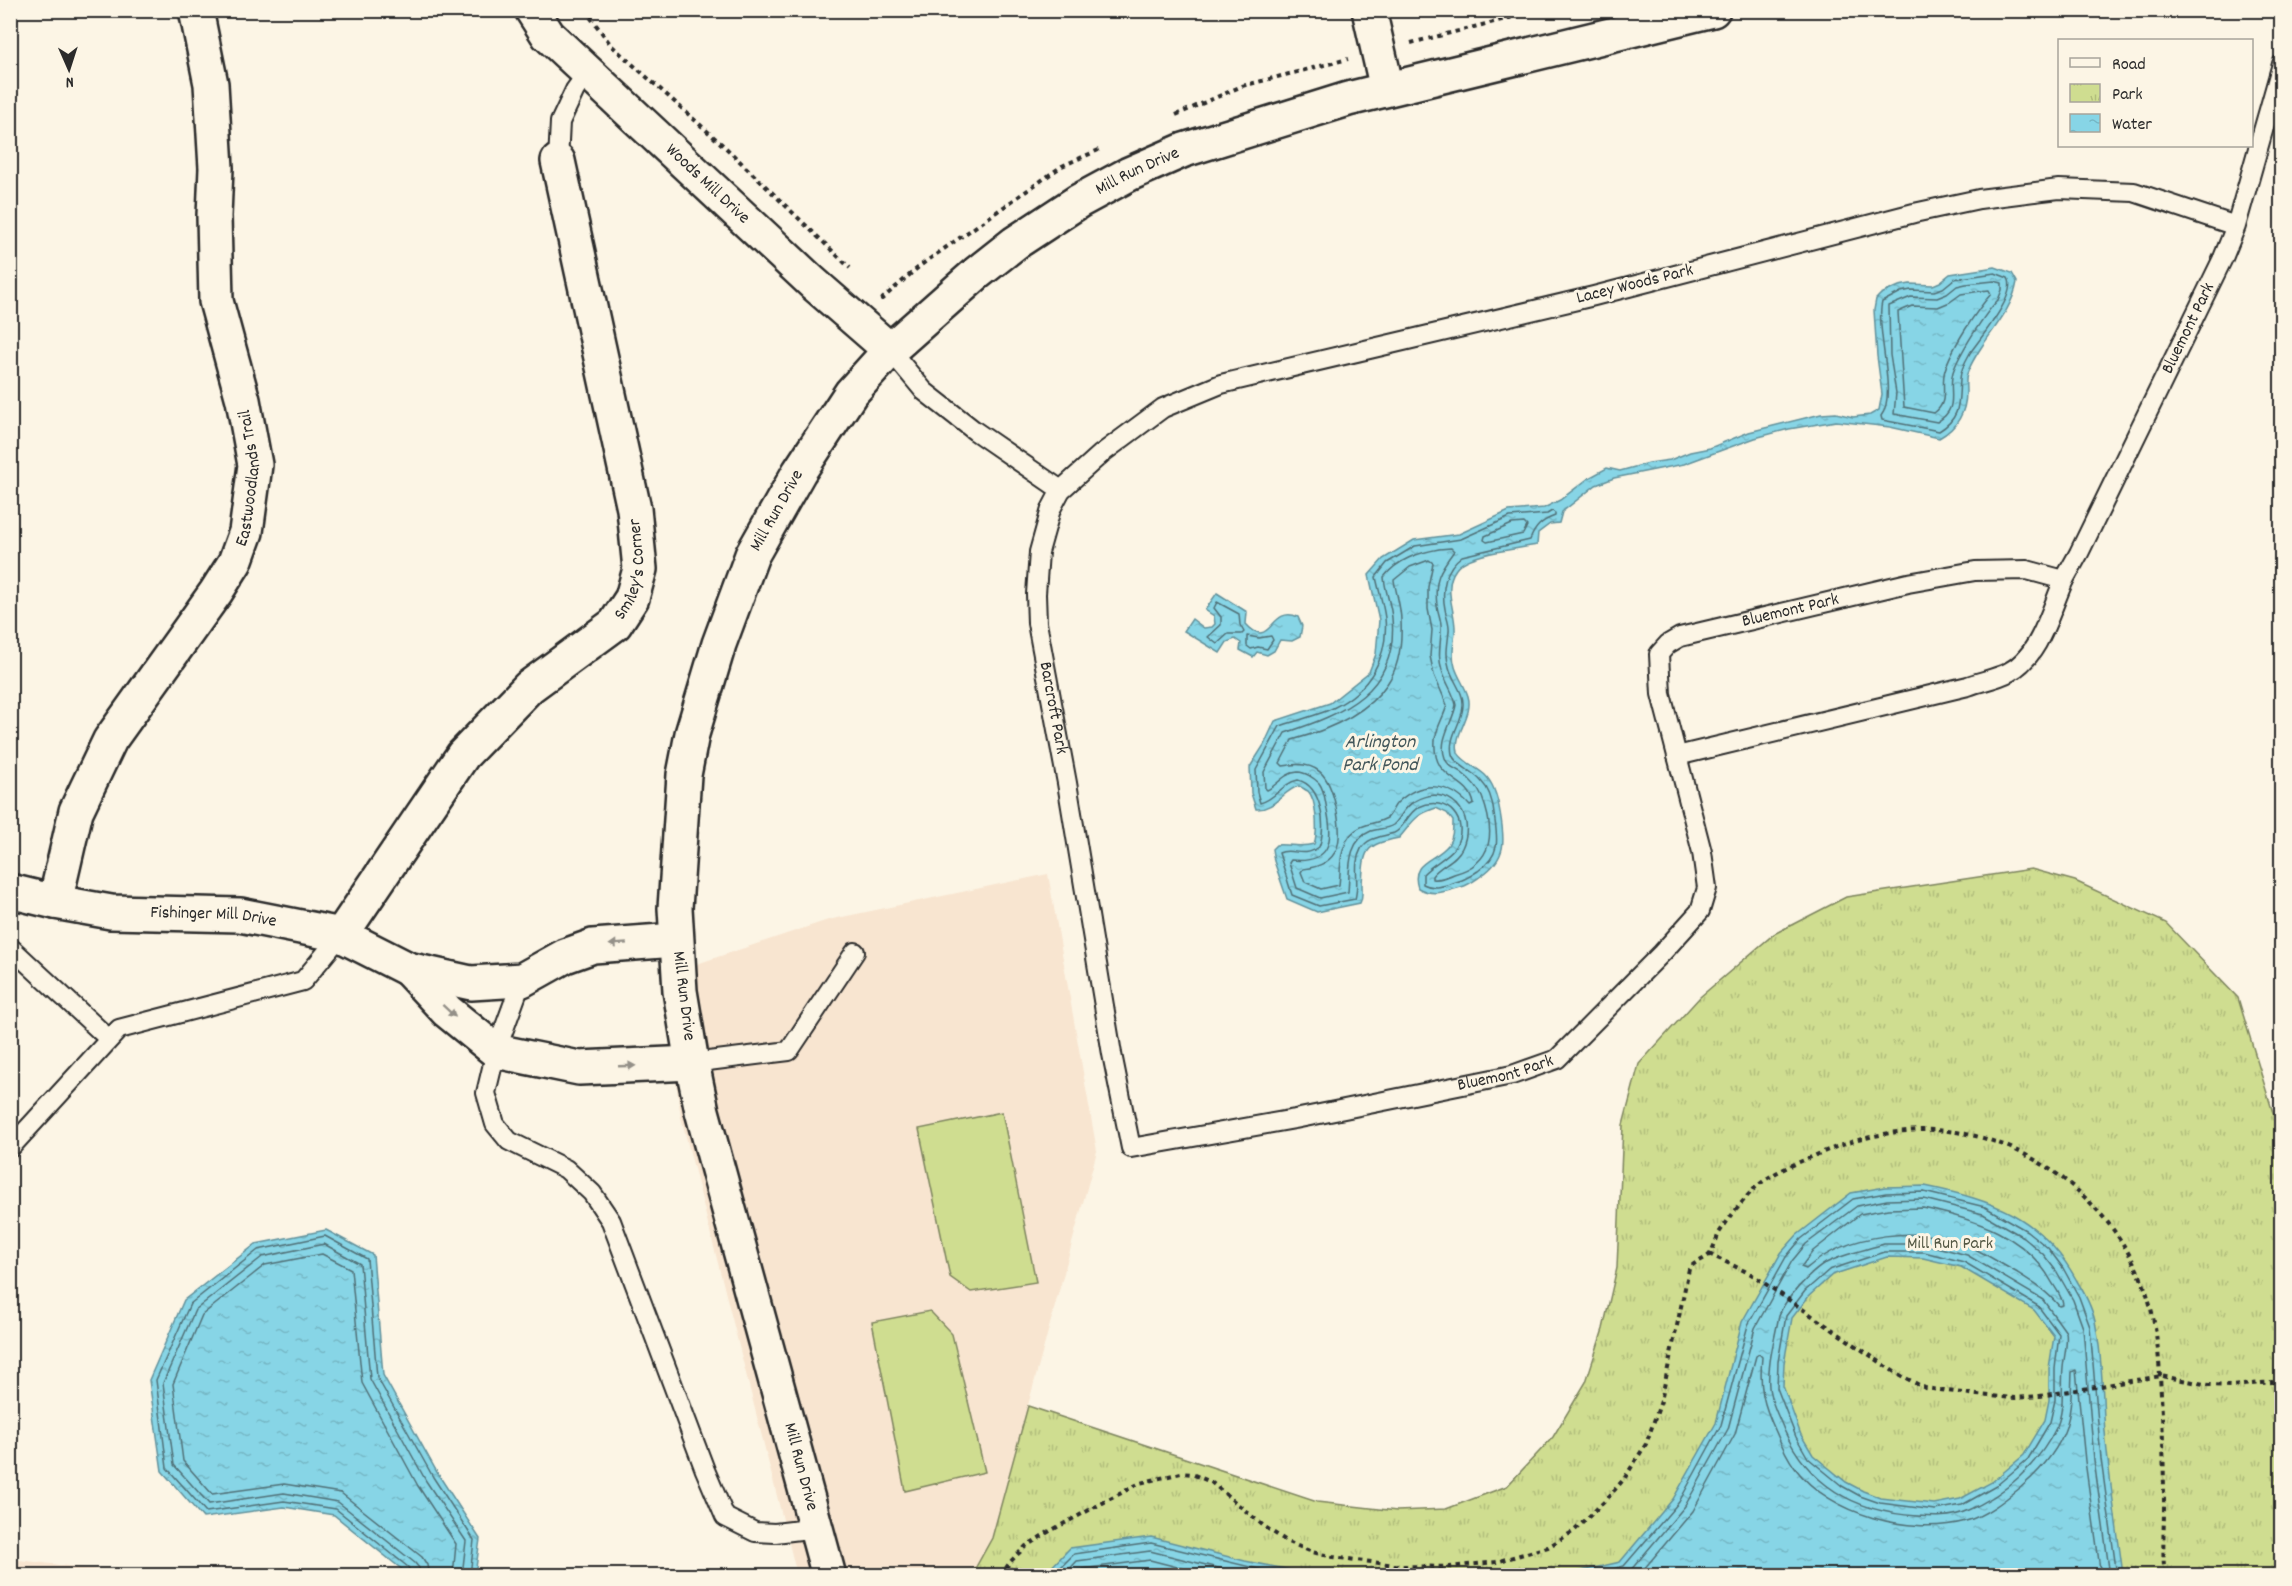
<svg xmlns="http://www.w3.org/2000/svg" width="2292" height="1586" font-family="Dekko,sans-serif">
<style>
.built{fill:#f8e5d0}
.grass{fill:#cfdd90;stroke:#7d845e;stroke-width:1.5}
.park{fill:url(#park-tufts);stroke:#7d845e;stroke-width:1.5}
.water{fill:url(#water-ripples);stroke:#62919b;stroke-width:1.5;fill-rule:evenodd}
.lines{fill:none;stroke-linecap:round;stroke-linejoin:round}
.shore{stroke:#506f76;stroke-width:1.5}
.service-casing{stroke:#2b2b2b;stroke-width:22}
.minor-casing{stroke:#2b2b2b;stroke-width:38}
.path{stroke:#2b2b2b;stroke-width:4;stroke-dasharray:4.5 4.5;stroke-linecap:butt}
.service{stroke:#fcf5e5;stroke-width:18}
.minor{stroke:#fcf5e5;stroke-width:33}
.oneway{fill:#949088}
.labels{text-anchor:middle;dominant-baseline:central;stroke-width:6;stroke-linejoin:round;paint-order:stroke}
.street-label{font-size:18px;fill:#2b2b2b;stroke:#fcf5e5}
.park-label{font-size:18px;fill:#545844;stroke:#fcf5e5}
.water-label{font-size:20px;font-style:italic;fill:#42565a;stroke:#fcf5e5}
</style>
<defs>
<pattern id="park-tufts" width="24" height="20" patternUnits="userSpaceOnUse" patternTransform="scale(1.5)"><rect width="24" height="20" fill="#cfdd90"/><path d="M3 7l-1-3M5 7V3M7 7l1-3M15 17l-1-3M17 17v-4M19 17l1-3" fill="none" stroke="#b2be7c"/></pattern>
<pattern id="water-ripples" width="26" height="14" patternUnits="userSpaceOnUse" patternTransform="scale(1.5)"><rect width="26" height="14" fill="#87d5e6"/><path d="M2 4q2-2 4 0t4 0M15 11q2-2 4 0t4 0" fill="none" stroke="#75b7c5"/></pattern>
</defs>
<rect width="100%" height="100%" fill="#fcf5e5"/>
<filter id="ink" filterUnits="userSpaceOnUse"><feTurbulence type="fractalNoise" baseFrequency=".0167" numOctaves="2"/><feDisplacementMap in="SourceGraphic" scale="12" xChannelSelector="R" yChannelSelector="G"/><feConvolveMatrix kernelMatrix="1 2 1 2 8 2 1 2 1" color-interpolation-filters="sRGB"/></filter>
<g filter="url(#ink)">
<g class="built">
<polygon points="1048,874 1097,1151 992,1538 971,1575 797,1575 681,1117 661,976 828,920"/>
<polygon points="11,1559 140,1575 11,1575"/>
</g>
<g class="grass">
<polygon points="1002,1112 1036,1282 971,1292 950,1277 919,1129"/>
<polygon points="930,1311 952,1334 985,1472 905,1491 872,1322"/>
</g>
<polygon class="park" points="2031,869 2075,881 2166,923 2238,998 2281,1139 2281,1575 971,1576 992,1538 1028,1406 1317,1502 1397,1511 1446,1509 1507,1486 1553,1437 1586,1382 1603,1329 1617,1268 1623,1125 1639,1064 1700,997 1774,934 1846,897"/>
<g class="water">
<path d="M1995,267L2012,273L2017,282C2011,317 1979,341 1967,374C1965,380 1966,386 1966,392C1966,412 1957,428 1939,438L1890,427L1836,421L1789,429L1755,438L1684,464L1614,478L1596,485L1562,512L1559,523L1550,524L1538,533L1537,545C1518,549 1467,553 1456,569C1442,588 1456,611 1455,631C1454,644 1451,653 1455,667C1458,677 1465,686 1468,696C1474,716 1453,733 1458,752C1459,759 1479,769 1485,775C1494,784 1498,800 1500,812C1505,841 1507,858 1481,876C1475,880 1469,885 1461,887C1445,891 1434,897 1418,888C1409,861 1436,861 1448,845C1453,838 1453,829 1453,821L1447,813L1436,808C1414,815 1413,822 1399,838C1364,845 1364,850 1362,884C1362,891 1363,897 1360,903L1317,912L1287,899L1274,861L1272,849L1276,845C1290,844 1300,848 1314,844C1318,833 1317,800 1308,791C1307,791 1300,786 1299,786C1283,790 1275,810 1256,809L1251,793L1250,767L1264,745L1275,721L1330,703L1369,672L1376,654L1379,620L1369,575L1383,559L1414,540L1459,534L1509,511L1544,508L1560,500L1589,478L1607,468L1620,471L1649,463L1670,460L1690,452L1710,448L1749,432L1821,414L1836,413L1853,417L1870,415L1879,410L1882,394L1877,356L1874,310L1876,299L1881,294L1899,286L1910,284L1933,285L1940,282L1950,274Z"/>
<path d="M1217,593L1247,612L1246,624C1271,652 1270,604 1298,617L1302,626L1300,637L1292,641L1280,640L1274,651L1267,655L1257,652L1253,657L1240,650L1241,643L1235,639L1227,642L1220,653L1184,631L1192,619L1204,628L1212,627L1215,624L1214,616L1205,610Z"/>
<path d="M1925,1186C1993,1200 2042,1217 2077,1281C2085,1294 2094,1311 2096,1327C2103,1360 2102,1397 2105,1431C2109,1479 2117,1527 2123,1575H1564L1620,1562L1673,1499L1716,1423L1742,1322L1781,1253L1797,1235L1851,1193L1885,1187ZM1887,1257L1923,1258L1961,1267L2034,1310L2054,1336L2049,1368V1400L2045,1420L2024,1455L1992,1482L1960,1499L1934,1504L1881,1498L1863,1491L1846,1482L1813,1455L1801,1435L1783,1386L1784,1363L1792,1318L1809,1296L1832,1275Z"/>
<polygon points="326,1230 373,1255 383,1375 438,1474 480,1539 475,1575 409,1575 334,1515 284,1507 203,1518 162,1471 149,1380 184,1300 256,1244"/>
<polygon points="1151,1537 1245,1561 1316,1575 1044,1575 1070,1548"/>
</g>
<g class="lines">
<g class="shore">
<path d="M1995,273L2008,278C2018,294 1981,337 1970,353C1966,360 1960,371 1960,379C1958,402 1962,417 1939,431L1882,420L1881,416C1898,395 1875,331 1882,302L1901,292L1911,290L1934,291L1943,288L1954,279Z"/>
<path d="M1994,281L2002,283V290L1998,300C1985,313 1959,354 1953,372C1947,392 1961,407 1937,422L1894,414L1896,393L1890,355L1889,306L1911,297L1937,298L1947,294L1957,286L1966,284Z"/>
<path d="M1981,291L1989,290L1991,294C1976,311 1951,349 1945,370C1940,385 1950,402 1934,413L1904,407L1898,312L1912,306L1938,307L1950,302L1961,294Z"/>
<path d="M1552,511L1555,513V516C1541,521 1535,527 1530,540L1462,556C1445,568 1441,589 1445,609C1446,616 1450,623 1449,631C1448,644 1445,654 1449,667C1452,680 1464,692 1463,705C1463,722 1448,736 1452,754C1454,764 1474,772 1481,781C1489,789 1493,803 1494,814C1498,840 1501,855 1478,871C1473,874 1468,878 1462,880C1449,884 1436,891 1423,884V874C1432,864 1447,858 1455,847C1471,821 1447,794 1419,807C1407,813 1404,829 1394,833C1382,837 1368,837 1361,849C1352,865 1360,883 1355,899L1319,906L1292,895L1279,853C1291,847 1303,859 1319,847C1327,827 1322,786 1298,780C1282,783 1275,800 1260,803L1257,792L1256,770L1280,726C1295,721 1319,715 1333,708C1368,691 1389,658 1385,618C1383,604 1379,591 1376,577L1387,563L1415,546L1461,539L1510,517L1547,514Z"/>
<polygon points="1524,523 1527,526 1523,534 1487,542 1484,540 1485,536 1512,524"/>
<path d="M1439,549L1451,548L1454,551C1439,571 1434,579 1437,606C1438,614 1442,621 1441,629C1441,645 1437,654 1442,670C1445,682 1454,693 1456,705C1453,722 1438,740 1445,758C1448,767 1455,768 1462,773C1470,779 1478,788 1482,797C1495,831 1495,863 1454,874C1447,877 1440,880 1432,879V876C1440,865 1456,861 1462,848C1478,814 1448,782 1415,801C1402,808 1401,819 1393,825C1387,829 1377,829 1371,831C1346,841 1350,871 1348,892L1320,898L1297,888L1289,863L1291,860C1330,864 1334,842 1327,810C1325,801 1325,791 1319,783C1314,778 1305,772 1298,772C1283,773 1278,785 1267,790L1265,788L1264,772L1285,733C1343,714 1399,691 1392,618C1391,604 1385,591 1384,577C1398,559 1418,553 1439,549Z"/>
<path d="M1429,560L1433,563L1428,587V609L1432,630L1430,656L1434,675L1447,705C1444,717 1436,728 1435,740C1432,784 1468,774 1474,804L1470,806C1449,782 1421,780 1397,803C1393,807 1391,815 1387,818C1372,826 1358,822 1347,840C1339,855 1341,869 1339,885L1321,889L1305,882L1301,872L1303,869C1342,865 1343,839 1336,807C1329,775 1318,759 1283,766L1280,763L1292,740C1325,731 1367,714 1387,684C1399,667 1402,642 1401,621C1401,607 1396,593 1394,580L1410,567Z"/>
<polygon points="1217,602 1239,614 1240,625 1244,632 1242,634 1228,634 1217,644 1208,637 1221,625 1221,617 1214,608"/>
<polygon points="1247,636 1259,638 1271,636 1273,640 1267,649 1258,647 1251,649 1247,646"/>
<path d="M1923,1208C1974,1219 2027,1235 2053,1284C2057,1290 2062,1297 2063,1305L2059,1306C2047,1291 2032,1282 2016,1272C2001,1264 1986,1254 1971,1247C1921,1224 1847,1233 1806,1269L1801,1267L1813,1251L1860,1214L1888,1209Z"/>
<path d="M1884,1244H1925L1967,1255L2043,1300L2066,1332C2068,1344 2064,1356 2063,1368C2061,1387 2065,1408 2057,1426C2039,1464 2005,1495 1966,1511C1951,1518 1933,1517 1917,1516C1857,1512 1809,1486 1784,1430C1779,1417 1770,1401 1769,1387C1767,1364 1775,1338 1779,1315C1785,1299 1811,1272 1826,1263C1843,1254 1865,1250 1884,1244Z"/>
<polygon points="1885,1252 1924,1252 1964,1262 2038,1306 2059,1334 2055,1369 2055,1400 2050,1422 2028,1459 1996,1486 1962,1505 1935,1510 1880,1503 1860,1496 1842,1486 1808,1458 1796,1437 1777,1388 1778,1362 1786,1316 1805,1291 1829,1270"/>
<polyline points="412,1576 408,1567 336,1509 284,1501 206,1512 167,1468 156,1380 190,1304 258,1250 325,1236 367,1259 377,1377 433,1477 474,1540 470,1576"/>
<polyline points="420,1576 419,1568 415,1563 338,1502 284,1493 209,1504 174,1465 163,1383 195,1310 262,1257 324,1244 360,1264 370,1379 426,1481 466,1541 462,1576"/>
<polyline points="429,1576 427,1565 422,1557 341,1493 284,1484 212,1494 183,1461 173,1384 202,1315 265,1265 322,1254 351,1269 362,1383 418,1486 456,1544 453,1576"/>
<polyline points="1052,1576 1074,1554 1151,1543 1287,1576"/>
<polyline points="1063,1576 1077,1561 1150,1551 1250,1576"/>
<polyline points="1075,1576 1082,1569 1150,1560 1212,1576"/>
<polyline points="1589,1576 1624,1566 1679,1502 1721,1425 1748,1325 1786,1257 1801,1239 1853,1199 1886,1193 1924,1192 1985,1207 2027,1231 2048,1248 2063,1268 2079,1297 2090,1327 2101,1459 2117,1576"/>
<polyline points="1621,1576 1630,1571 1685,1506 1728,1429 1755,1328 1792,1261 1806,1244 1857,1206 1887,1200 1924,1199 1983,1214 2023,1237 2043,1254 2057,1272 2073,1300 2083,1328 2094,1460 2110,1576"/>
<path d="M1638,1576L1693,1511L1735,1434L1756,1356L1759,1354L1762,1357C1759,1388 1763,1404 1776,1432C1781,1444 1787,1457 1795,1468C1830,1515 1911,1536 1966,1521C1985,1516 2005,1500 2020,1488C2039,1472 2058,1451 2066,1427C2072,1409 2071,1391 2072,1372L2076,1370L2085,1461L2101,1576"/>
</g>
<g class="service-casing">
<g id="service">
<polyline points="558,161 560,122 575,90 588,72"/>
<path id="s1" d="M2236,226L2134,192L2059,189L1979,199L1914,213L1594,296L1221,384L1163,408L1101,454L1061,490L1051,509L1039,552L1036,594L1037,623L1067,783L1112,1054L1131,1148L1295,1119L1512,1075L1557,1059L1662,953L1700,911L1707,888L1702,852L1661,694L1659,654L1668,644L1680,637L1908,583L1975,571L2027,570L2064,580L2079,553L2223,258L2236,226L2282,64"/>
<polyline points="890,350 924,391 975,431 1061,490"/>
<path d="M1677,756L1968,686C1981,681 1996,679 2009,672C2040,656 2050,611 2064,580"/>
<polyline points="10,947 109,1039"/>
<polyline points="522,980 496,1051 486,1093 495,1124 509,1141 566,1169 592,1193 611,1221 705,1470 725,1517 755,1532 775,1533 817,1528"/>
<polyline points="692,1063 789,1051 855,952"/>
<polyline points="10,1148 119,1029 303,981 341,935"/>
</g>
</g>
<g class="minor-casing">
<g id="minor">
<path id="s2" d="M532,10L548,35L813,283L890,350"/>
<polyline points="1369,10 1387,89"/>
<path id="s3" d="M10,891L55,902L111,912L240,915L341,935L408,969L471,983L522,980L565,956L593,946L676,940"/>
<path id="s4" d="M55,902L76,811L110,740L216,592L235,562L246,532L255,465L243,400L216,301L214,216L216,168L211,84L196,10"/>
<path id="s5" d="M341,935L463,755L529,687L615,624L632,598L640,569L634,509L558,161"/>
<polyline points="408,969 447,1011 496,1051 579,1068 692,1063"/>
<path id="s6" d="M829,1576L702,1111L692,1063L680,991L675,908L684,775L692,734L719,644L752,555L799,472L851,393L890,350L977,273L1015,243L1079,201L1129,174L1184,150L1348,99L1713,10"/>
</g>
</g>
<g class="path">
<polyline points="585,10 611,45 725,147 850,268"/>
<polyline points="1411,43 1541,10"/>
<polyline points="1176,115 1242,86 1348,59"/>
<polyline points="881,298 882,299 921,265 1062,166 1101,149"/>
<polyline points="1709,1254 1751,1274 1896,1373 1925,1388 1977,1395 2015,1398 2040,1396 2161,1376 2209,1385 2232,1386 2282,1381"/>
<path d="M1001,1576L1010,1562L1026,1546L1050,1531L1140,1483L1181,1473L1192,1474L1211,1482L1265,1527L1288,1542L1312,1552L1333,1557L1402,1566L1450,1567L1496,1562L1548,1547L1574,1531L1605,1501L1624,1479L1646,1444L1661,1401L1689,1269C1694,1261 1704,1261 1710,1254C1714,1247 1716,1240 1719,1233C1727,1221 1745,1197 1756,1187C1773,1172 1795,1164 1816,1155C1855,1138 1905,1126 1948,1131C2034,1141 2111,1203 2143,1283C2157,1319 2159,1356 2161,1394C2163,1432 2164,1470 2164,1508C2164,1530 2162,1553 2165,1576"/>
</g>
<use href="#service" class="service"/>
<use href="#minor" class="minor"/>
</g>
<defs><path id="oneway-solid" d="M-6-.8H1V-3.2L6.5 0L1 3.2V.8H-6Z" transform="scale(1.5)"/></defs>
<g class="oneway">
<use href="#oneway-solid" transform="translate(618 944) rotate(176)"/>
<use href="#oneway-solid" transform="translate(449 1011) rotate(43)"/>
<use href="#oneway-solid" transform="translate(627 1066) rotate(-2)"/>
</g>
</g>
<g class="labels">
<g class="street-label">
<text stroke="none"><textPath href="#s6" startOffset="1606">Mill Run Drive</textPath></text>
<text stroke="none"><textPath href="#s2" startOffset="248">Woods Mill Drive</textPath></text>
<text transform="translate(1635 285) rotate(-14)">Lacey Woods Park</text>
<text stroke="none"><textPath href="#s1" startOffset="3514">Bluemont Park</textPath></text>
<text stroke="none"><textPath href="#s4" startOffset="476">Eastwoodlands Trail</textPath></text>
<text stroke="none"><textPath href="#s6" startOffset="1102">Mill Run Drive</textPath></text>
<text stroke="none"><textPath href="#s5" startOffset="478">Smiley's Corner</textPath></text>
<text stroke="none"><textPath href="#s1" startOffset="2954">Bluemont Park</textPath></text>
<text stroke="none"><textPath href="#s1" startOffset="1461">Barcroft Park</textPath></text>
<text stroke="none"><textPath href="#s3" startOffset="206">Fishinger Mill Drive</textPath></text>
<text transform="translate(683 996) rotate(83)">Mill Run Drive</text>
<text stroke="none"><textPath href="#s1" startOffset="2290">Bluemont Park</textPath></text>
<text transform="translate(800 1467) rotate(75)">Mill Run Drive</text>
</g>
<g class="park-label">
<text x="1950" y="1244">Mill Run Park</text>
</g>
<g class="water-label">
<text x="1380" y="743">Arlington<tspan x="1380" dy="23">Park Pond</tspan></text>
</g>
</g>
<rect width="2292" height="1586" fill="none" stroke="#fcf5e5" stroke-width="36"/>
<rect x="18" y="18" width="2256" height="1550" fill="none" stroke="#2b2b2b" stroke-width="2" filter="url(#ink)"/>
<rect x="2058" y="39" width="195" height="108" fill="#fcf5e5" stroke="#a8a49b" stroke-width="1.5"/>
<rect x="2070" y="58" width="30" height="9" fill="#fcf5e5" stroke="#a8a49b" stroke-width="1.5"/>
<text x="2112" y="69" font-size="18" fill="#2b2b2b">Road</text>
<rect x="2070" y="84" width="30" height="18" fill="url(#park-tufts)" stroke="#a8a49b" stroke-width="1.5"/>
<text x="2112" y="99" font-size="18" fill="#2b2b2b">Park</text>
<rect x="2070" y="114" width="30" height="18" fill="url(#water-ripples)" stroke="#a8a49b" stroke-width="1.5"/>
<text x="2112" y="129" font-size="18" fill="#2b2b2b">Water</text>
<g transform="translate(69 69) rotate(177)" stroke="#fcf5e5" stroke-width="4.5" paint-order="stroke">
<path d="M0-4.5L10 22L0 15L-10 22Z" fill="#2b2b2b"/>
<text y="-9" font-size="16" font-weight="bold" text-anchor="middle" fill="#2b2b2b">N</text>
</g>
</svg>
